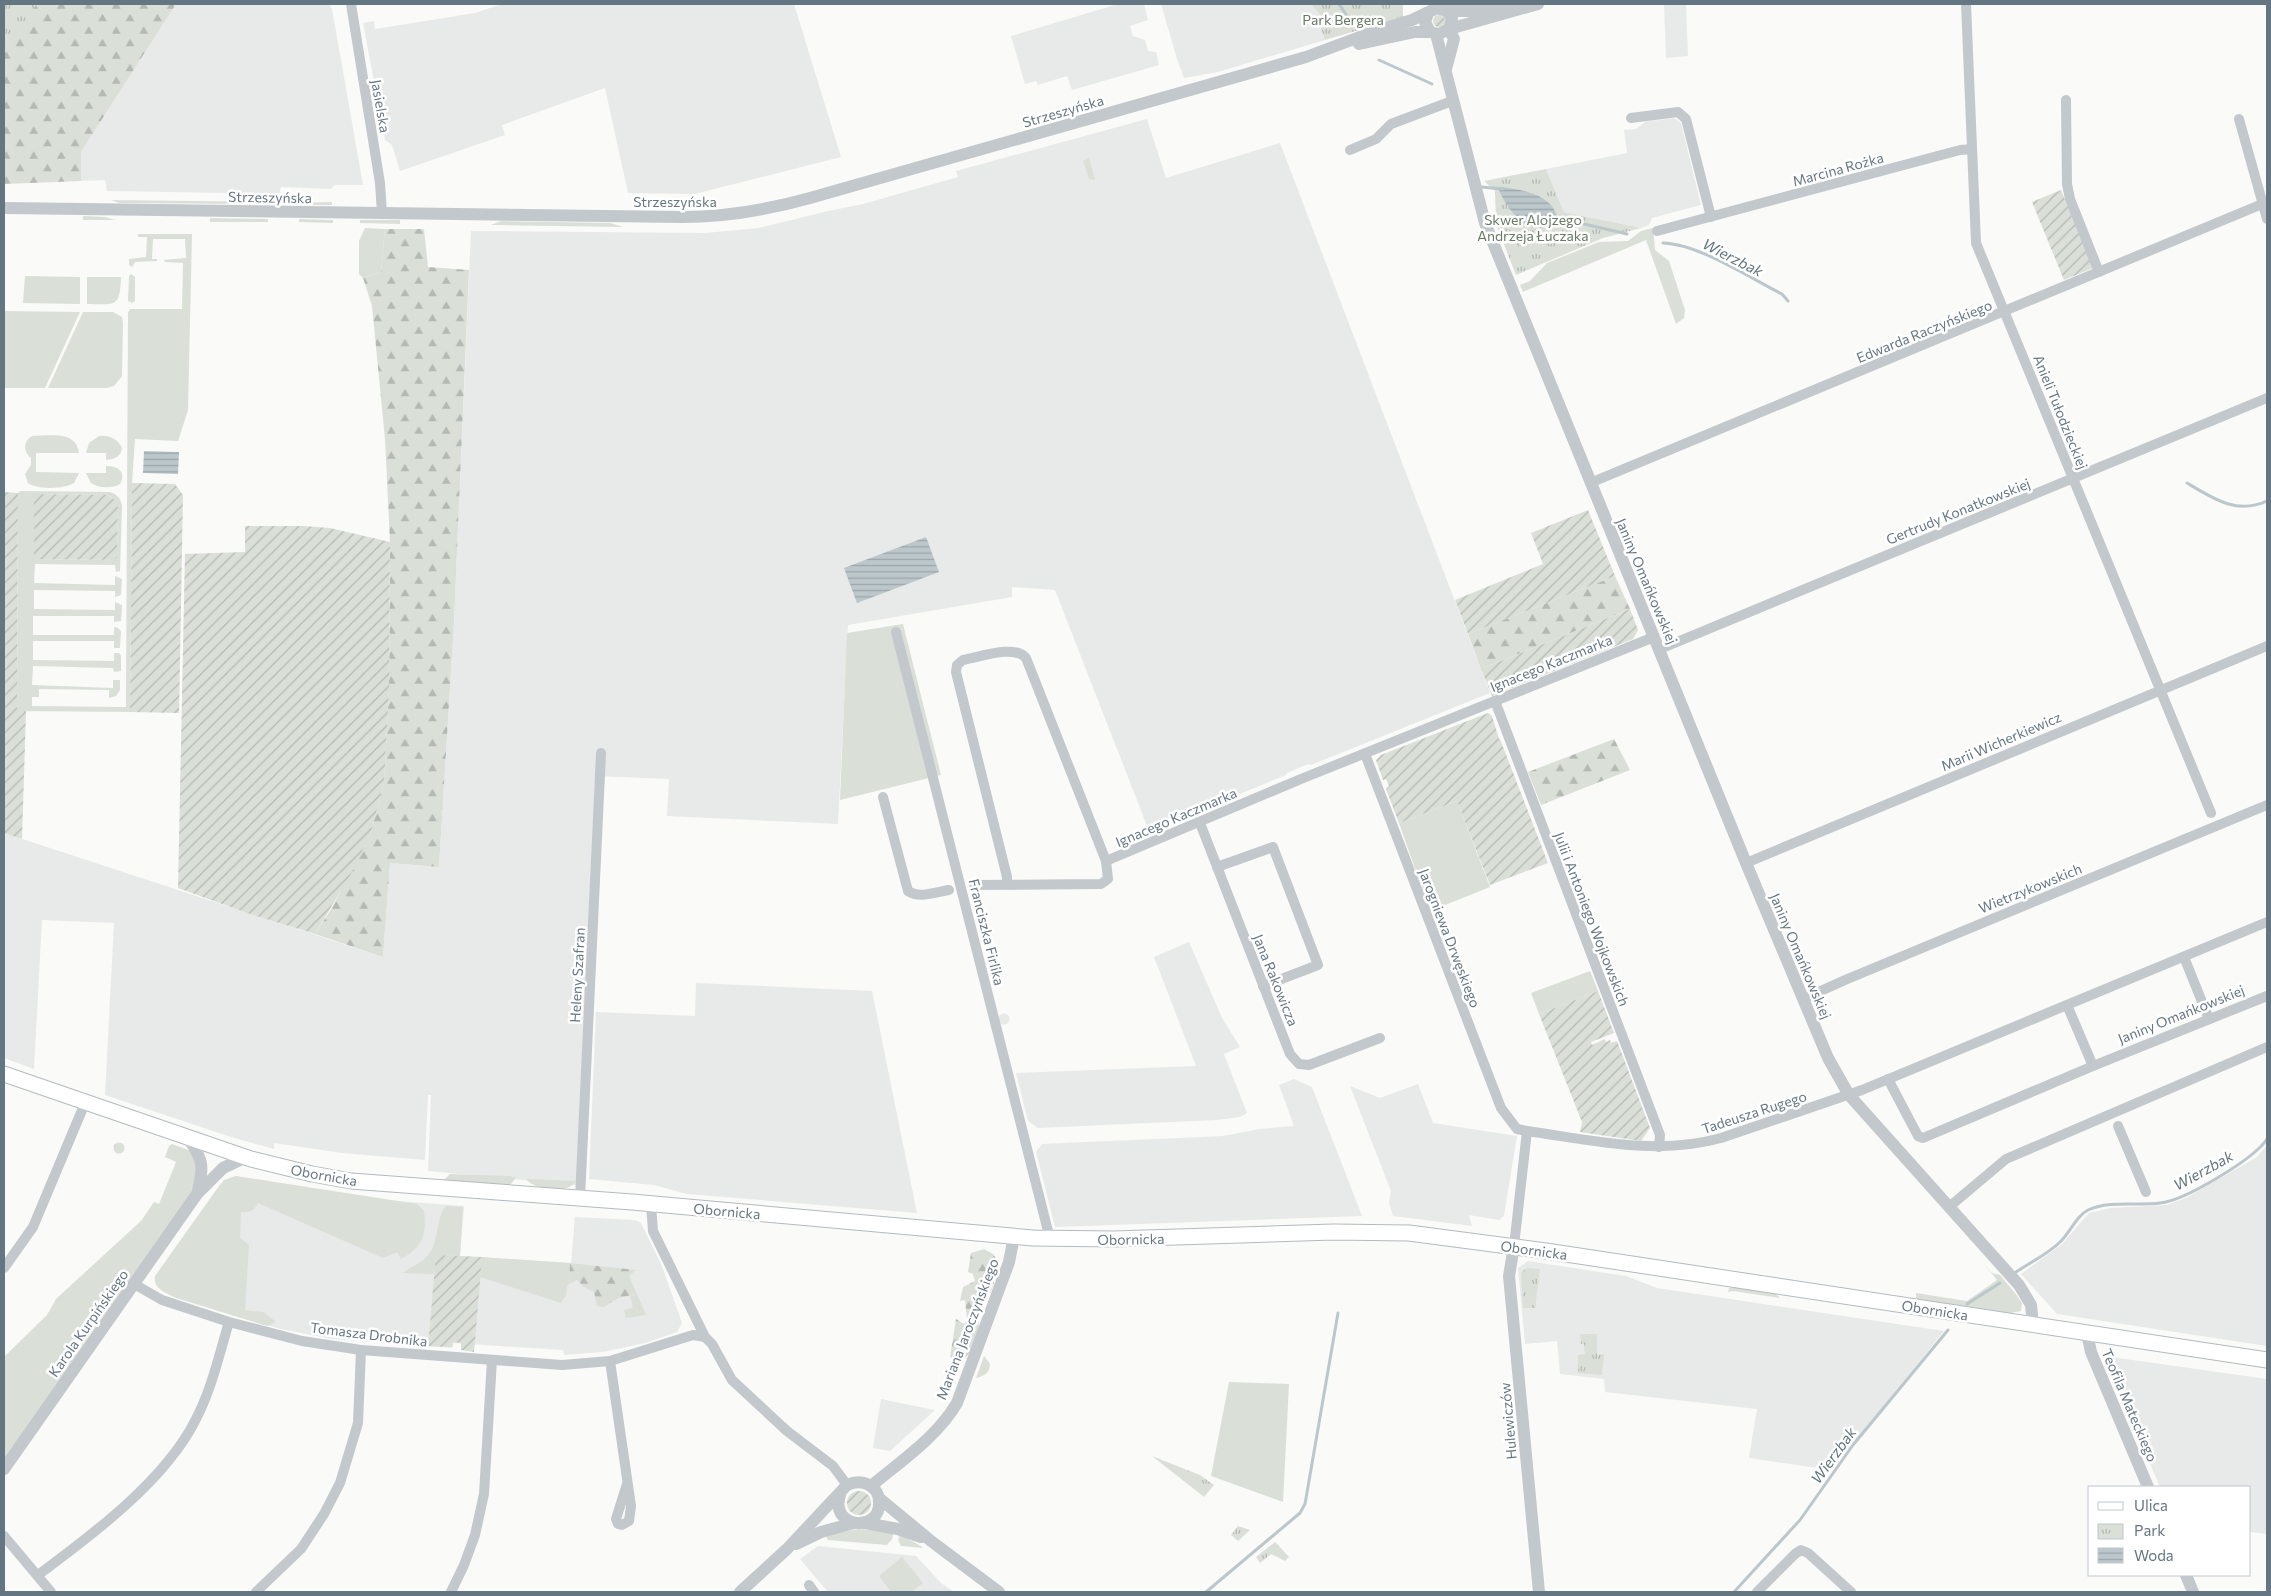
<svg xmlns="http://www.w3.org/2000/svg" width="2271" height="1596" font-family="Commissioner,sans-serif">
<style>
.built{fill:#e8e9e9}
.grass{fill:#dadfd7;fill-rule:evenodd}
.forest{fill:url(#forest-firs)}
.park{fill:url(#park-tufts)}
.garden{fill:url(#garden-furrows)}
.water{fill:url(#water-rules)}
.lines{fill:none;stroke-linecap:round;stroke-linejoin:round}
.stream{stroke:#bbc7cb;stroke-width:3}
.secondary-casing{stroke:#b3babf;stroke-width:17}
.minor{stroke:#c3c8cc;stroke-width:10}
.tertiary{stroke:#c3c8cc;stroke-width:12}
.secondary{stroke:#fff;stroke-width:15}
.labels{text-anchor:middle;dominant-baseline:central;stroke-width:5;stroke-linejoin:round;paint-order:stroke}
.park-label{font-size:14px;fill:#687a64;stroke:#fff}
.street-label{font-size:14px;fill:#657683;stroke:#fff}
.water-label{font-size:15px;font-style:italic;fill:#60757c;stroke:#fff}
</style>
<defs>
<pattern id="forest-firs" width="22" height="20" patternUnits="userSpaceOnUse" patternTransform="scale(1.25)"><rect width="22" height="20" fill="#dadfd7"/><path d="M5 1l3.5 6h-7zM16 11l3.5 6h-7z" fill="#b4b9b4"/></pattern>
<pattern id="park-tufts" width="24" height="20" patternUnits="userSpaceOnUse" patternTransform="scale(1.25)"><rect width="24" height="20" fill="#dadfd7"/><path d="M3 7l-1-3M5 7V3M7 7l1-3M15 17l-1-3M17 17v-4M19 17l1-3" fill="none" stroke="#b4b9b4"/></pattern>
<pattern id="garden-furrows" width="10" height="10" patternUnits="userSpaceOnUse" patternTransform="scale(1.25)"><rect width="10" height="10" fill="#dadfd7"/><path d="M-1 1l2-2M0 10L10 0M9 11l2-2" fill="none" stroke="#b4b9b4"/></pattern>
<pattern id="water-rules" width="6" height="5" patternUnits="userSpaceOnUse" patternTransform="scale(1.25)"><rect width="6" height="5" fill="#bbc7cb"/><path d="M0 2.5h6" fill="none" stroke="#9ca6aa"/></pattern>
</defs>
<rect width="100%" height="100%" fill="#fafaf8"/>
<g class="built">
<polygon points="176,4 329,4 332,9 363,185 335,185 331,189 281,187 279,194 107,191 105,180 81,181 81,152"/>
<polygon points="502,4 794,4 841,157 694,194 628,193 605,88 502,125 505,135 400,171 392,145 385,140 363,23 374,21 375,29 475,13"/>
<polygon points="1118,4 1144,4 1148,20 1130,26 1133,36 1145,40 1148,51 1156,52 1159,65 1072,90 1067,76 1038,85 1036,81 1025,84 1011,36"/>
<polygon points="1161,4 1311,4 1326,22 1319,24 1325,40 1218,72 1184,78 1177,59"/>
<polygon points="1664,4 1686,4 1688,56 1666,58"/>
<polygon points="1674,118 1681,123 1701,205 1652,218 1649,225 1641,228 1564,212 1546,169 1627,153 1624,130 1636,129 1645,122"/>
<polygon points="1147,119 1166,178 1280,143 1490,693 1311,765 1308,764 1287,773 1286,775 1149,831 1055,590 1012,587 1012,597 848,625 838,824 667,816 669,779 595,776 576,1185 428,1171 431,1095 428,1095 425,1160 342,1153 274,1143 274,1149 231,1137 105,1095 114,923 42,920 34,1069 4,1058 4,833 383,957 390,863 439,867 454,622 471,231 705,233 759,228 828,211 863,204 958,177 956,171"/>
<polygon points="1189,942 1222,1018 1240,1047 1224,1054 1247,1113 1240,1117 1217,1120 1038,1128 1028,1121 1016,1073 1196,1066 1154,957"/>
<polygon points="696,983 872,991 917,1213 687,1194 654,1185 589,1179 596,1012 695,1016"/>
<circle cx="1004" cy="1019" r="5.5"/>
<polygon points="1294,1079 1312,1087 1362,1216 1055,1227 1036,1152 1042,1144 1223,1136 1259,1129 1294,1126 1279,1085"/>
<polygon points="1418,1084 1433,1123 1517,1136 1504,1216 1499,1220 1469,1215 1472,1226 1393,1216 1389,1202 1391,1191 1350,1086 1380,1098"/>
<polygon points="2267,1145 2267,1346 2057,1314 2021,1274 2062,1244 2089,1213 2110,1208 2167,1205 2186,1198 2257,1157"/>
<polygon points="242,1178 344,1197 464,1206 460,1256 571,1263 575,1217 635,1220 641,1223 662,1266 682,1323 677,1332 645,1343 603,1352 564,1355 563,1350 453,1343 452,1348 332,1339 281,1329 231,1315"/>
<polygon points="1528,1261 1626,1276 1657,1288 1944,1331 1832,1470 1749,1458 1757,1409 1605,1392 1604,1379 1560,1374 1557,1341 1525,1344 1518,1268"/>
<polygon points="2104,1356 2267,1379 2267,1534 2250,1532 2250,1487 2160,1487"/>
<polygon points="881,1399 920,1407 935,1410 890,1451 873,1448"/>
<polygon points="818,1546 916,1556 941,1583 954,1592 828,1592 800,1559"/>
</g>
<g class="grass">
<polygon points="1089,158 1095,180 1089,179 1083,161"/>
<polygon points="111,200 277,202 269,204 119,203"/>
<polygon points="332,202 332,205 298,205 292,203"/>
<polygon points="83,216 105,217 115,220 83,220"/>
<polygon points="210,218 268,219 268,222 210,222"/>
<polygon points="299,219 333,220 333,223 299,222"/>
<polygon points="360,220 400,220 400,224 360,223"/>
<polygon points="501,221 610,223 623,227 491,225"/>
<polygon points="365,228 385,229 381,272 363,278 359,274 359,241"/>
<polygon points="1653,228 1655,250 1669,261 1685,310 1684,318 1676,324 1646,240 1523,292 1520,285 1530,281 1547,263 1599,242 1628,241 1641,231"/>
<path d="M138,234H192L188,410L178,441L135,439L132,483L130,712L17,711L18,493L20,491L110,492C117,494 121,499 122,506L120,571L116,572L115,565L35,564L34,583L115,585V576L122,579L121,595L115,597V591L34,590V609L115,610V602L122,605L121,621L114,622V616H33V635H114V627L118,628L121,631L120,648H114V641H33V660L114,661V653H119L121,656V671L114,672L113,668L33,666L32,685L113,688V680H120V690L116,696L109,698V690L39,689V697H32V706L126,707L128,313L130,309H182L183,263L165,262L164,260L186,258L185,239H153L152,259H157V261L135,262L132,267L129,265V259L146,257L147,237H138ZM41,494L107,495L111,497L118,507L117,558L114,560L34,559Z"/>
<polygon points="131,274 135,277 135,301 132,303 128,301 129,276"/>
<polygon points="25,276 80,277 80,304 23,303"/>
<path d="M87,277H121C120,309 115,304 87,304Z"/>
<polygon points="4,311 80,312 45,388 4,388"/>
<polygon points="83,312 113,312 122,317 123,323 122,376 114,386 107,388 48,388"/>
<path d="M32,436C50,436 76,430 79,453H36V472L79,473L74,483C64,489 38,490 28,483L25,474L31,465V458C23,452 23,441 32,436Z"/>
<path d="M99,436C109,435 118,439 122,448C121,457 114,459 106,460V453H86L89,443Z"/>
<path d="M106,466C117,466 127,471 120,484C112,489 98,488 91,483L86,473H106Z"/>
<polygon points="903,624 941,775 840,800 847,633"/>
<polygon points="1457,801 1490,887 1430,911 1399,823"/>
<polygon points="1590,971 1598,991 1539,1014 1531,993"/>
<polygon points="172,1144 191,1151 198,1171 190,1195 4,1460 4,1357 47,1315 56,1299 141,1221 154,1202 159,1204 176,1162 165,1157 169,1146"/>
<polygon points="450,1174 511,1176 512,1178 515,1176 515,1179 510,1185 444,1180"/>
<path d="M236,1176L417,1204L424,1211C427,1235 422,1248 401,1259L397,1252L383,1258L258,1203C253,1212 251,1212 241,1212L240,1238L249,1245L245,1310L263,1312L275,1321L274,1323L267,1326L176,1298C166,1293 153,1289 155,1276L219,1186L224,1180Z"/>
<path d="M526,1179L576,1181C568,1195 534,1190 526,1179Z"/>
<path d="M446,1206L463,1207L460,1256L436,1255L434,1274L403,1273C413,1265 424,1263 431,1251C439,1237 436,1218 446,1206Z"/>
<polygon points="482,1257 570,1263 569,1284 567,1287 566,1295 561,1303 480,1277"/>
<polygon points="1981,1260 1992,1273 2000,1275 2015,1293 2022,1303 2021,1311 2010,1313 1916,1299 1916,1293 1967,1301 1997,1280"/>
<polygon points="1736,1287 1775,1293 1780,1298 1733,1291 1728,1292 1729,1288"/>
<polygon points="637,1294 646,1315 626,1318 624,1310 633,1308 630,1296"/>
<path d="M984,1356L990,1364C990,1373 984,1376 976,1378Z"/>
<polygon points="1229,1382 1289,1384 1283,1502 1211,1476"/>
<polygon points="859,1529 894,1532 892,1539 887,1545 828,1540 825,1535"/>
<polygon points="900,1534 924,1548 901,1546 898,1540"/>
<polygon points="902,1557 923,1583 911,1592 891,1592 879,1576"/>
</g>
<g class="forest">
<polygon points="8,4 176,4 81,152 81,181 4,184 4,9"/>
<polygon points="385,229 424,229 428,267 469,270 454,622 439,867 390,863 383,957 315,934 333,906 371,832 384,783 389,691 390,542 385,439 372,306 363,278 381,272"/>
<polygon points="1615,576 1630,609 1481,669 1468,634"/>
<polygon points="1614,739 1630,770 1541,805 1528,772"/>
<path d="M984,1249L993,1254L999,1263L991,1278L994,1283L990,1293L983,1294V1306L979,1308C978,1314 979,1319 979,1324C979,1337 970,1358 958,1362L950,1357L956,1319L964,1324L967,1320L965,1300L960,1301L963,1287L975,1281L973,1274L968,1272L971,1253Z"/>
<polygon points="570,1263 636,1270 629,1276 637,1294 618,1298 604,1307 597,1306 594,1292 584,1287 577,1280 569,1284"/>
</g>
<g class="park">
<polygon points="4,4 37,4 12,38 4,37"/>
<polygon points="1311,4 1403,4 1403,17 1325,40 1319,24 1326,22"/>
<polygon points="1546,169 1564,212 1641,228 1603,238 1516,275 1496,224 1495,191 1484,181"/>
<circle cx="119" cy="1148" r="5.5"/>
<polygon points="1527,1268 1540,1269 1535,1308 1523,1308 1521,1272"/>
<polygon points="1580,1334 1597,1334 1597,1355 1604,1354 1602,1375 1578,1373 1578,1355 1585,1354 1584,1344 1581,1344"/>
<polygon points="1152,1456 1200,1475 1214,1485 1204,1497"/>
<polygon points="1238,1526 1250,1530 1238,1541 1231,1535"/>
<polygon points="1275,1542 1289,1557 1285,1561 1271,1554 1260,1563 1256,1557"/>
</g>
<g class="garden">
<circle cx="1439" cy="21" r="6"/>
<polygon points="2061,190 2093,268 2064,280 2032,202"/>
<polygon points="132,483 175,484 183,495 179,713 130,712"/>
<polygon points="4,492 18,493 17,710 26,711 22,839 4,833"/>
<polygon points="37,494 107,495 116,501 118,507 117,558 114,560 34,559 34,498"/>
<polygon points="1588,510 1615,576 1468,634 1455,600 1543,564 1531,533"/>
<polygon points="245,526 304,526 330,528 390,542 389,691 384,783 371,832 352,872 315,934 250,914 178,888 185,554 245,552"/>
<polygon points="1630,609 1638,630 1633,639 1492,696 1481,669"/>
<polygon points="1488,713 1492,716 1499,739 1500,739 1548,863 1490,885 1457,801 1399,823 1386,789 1389,786 1386,779 1383,780 1376,760 1381,755"/>
<polygon points="1598,991 1614,1033 1591,1042 1592,1045 1605,1039 1606,1042 1610,1040 1611,1043 1617,1041 1650,1128 1641,1141 1580,1132 1582,1122 1539,1014"/>
<polygon points="436,1255 482,1257 474,1352 461,1350 461,1343 453,1342 452,1347 428,1346"/>
<circle cx="859" cy="1503" r="12"/>
</g>
<g class="water">
<path d="M1501,187C1524,190 1552,194 1558,219C1533,243 1508,212 1499,190Z"/>
<polygon points="144,451 179,452 178,474 143,473"/>
<polygon points="926,537 939,572 857,603 844,568"/>
</g>
<g class="lines">
<g class="stream">
<polyline points="1339,4 1349,19"/>
<polyline points="1379,60 1432,84"/>
<polyline points="1481,187 1503,189"/>
<polyline points="1554,217 1627,234"/>
<path d="M1663,243C1699,244 1750,278 1782,294L1788,301"/>
<path d="M2187,483C2214,499 2237,515 2267,501"/>
<path d="M2016,1272C2031,1262 2048,1254 2060,1242C2070,1233 2076,1216 2088,1210C2110,1200 2137,1206 2160,1203C2184,1201 2254,1159 2267,1139"/>
<polyline points="1967,1304 2000,1283"/>
<polyline points="1206,1592 1300,1513 1305,1504 1338,1313"/>
<polyline points="1734,1592 1800,1520 1853,1445 1948,1330"/>
</g>
<g class="secondary-casing">
<polyline id="secondary" points="4,1074 251,1159 312,1174 351,1181 632,1202 1033,1238 1114,1239 1333,1232 1409,1233 1546,1251 2267,1360"/>
</g>
<g class="minor">
<polyline points="351,4 380,183 382,213"/>
<polyline points="1966,4 1976,243 2211,813"/>
<polyline points="2066,100 2067,184 2070,199 2099,272"/>
<polyline points="1631,118 1678,112 1686,119 1711,217"/>
<polyline points="2239,119 2267,219"/>
<polyline points="1350,150 1376,139 1391,124 1452,101"/>
<polyline points="1657,231 1960,150 1972,149"/>
<polyline points="1590,483 2267,202"/>
<polyline points="896,632 1050,1239"/>
<polyline points="1660,649 2267,398"/>
<polyline points="1495,701 1660,1135 1659,1147"/>
<path d="M1365,754L1501,1108L1517,1129L1527,1131C1592,1140 1656,1156 1721,1138L1862,1090L2267,922"/>
<path d="M883,797L908,891C920,899 936,892 949,890"/>
<polyline points="1200,823 1290,1054 1299,1064 1309,1065 1380,1038"/>
<polyline points="1106,861 1301,779 1654,637"/>
<polyline points="1746,863 2267,646"/>
<polyline points="1217,867 1273,847 1318,965 1263,986"/>
<path d="M974,885L1101,884L1108,879L1106,861L1026,658C1015,644 980,657 963,660L957,665L956,672L1007,877V884"/>
<polyline points="2184,957 2209,1019"/>
<polyline points="1803,999 1845,980 2267,805"/>
<polyline points="2067,1005 2093,1066"/>
<polyline points="1888,1079 1918,1136 1923,1138 2093,1066 2267,996"/>
<polyline points="2118,1126 2146,1192"/>
<polyline points="580,1198 601,753"/>
<polyline points="651,1204 653,1231 705,1337 712,1344 732,1380 787,1431 833,1466 847,1485"/>
<polyline points="1949,1207 2006,1159 2267,1047"/>
<polyline points="1514,1246 1527,1131"/>
<polyline points="4,1268 33,1227 85,1103"/>
<polyline points="134,1284 162,1300 229,1322 302,1341 361,1350 562,1365 610,1361 693,1335 705,1337"/>
<polyline points="610,1361 631,1506 629,1521 622,1525 618,1524 616,1519 627,1484"/>
<polyline points="4,1536 51,1592"/>
<path d="M38,1575C92,1535 166,1480 196,1419C212,1388 219,1355 229,1322"/>
<polyline points="809,1585 814,1592"/>
<polyline points="256,1592 301,1549 324,1514 340,1483 358,1423 361,1350"/>
<polyline points="451,1592 464,1565 475,1535 484,1494 492,1360"/>
<polyline points="1757,1592 1795,1554 1801,1550 1808,1553 1851,1592"/>
</g>
<g class="tertiary">
<polyline points="1447,11 1472,11 1514,4"/>
<polyline points="1449,29 1538,4"/>
<polyline points="1436,34 1485,223 1746,863 1828,1058 1849,1095 2019,1285 2031,1305 2033,1325"/>
<polyline points="1359,44 1415,32 1430,32"/>
<polyline points="1446,69 1454,39 1449,29"/>
<path d="M4,208L682,217C727,217 767,210 810,198L1306,57L1373,32L1412,20L1437,8L1447,11L1452,19L1449,29L1439,34L1430,32L1425,22L1428,13"/>
<path d="M189,1139C204,1161 204,1168 197,1194"/>
<polyline points="1514,1246 1509,1276 1539,1592"/>
<polyline points="2087,1333 2091,1352 2148,1487"/>
<polyline points="4,1469 197,1194 223,1168 246,1157"/>
<path d="M871,1486C901,1461 937,1437 957,1403L1009,1262L1014,1237"/>
<polyline points="879,1498 931,1541 999,1592"/>
<polyline points="865,1523 898,1529 921,1537"/>
<polyline points="796,1544 821,1532 854,1523"/>
<polyline points="2186,1575 2193,1592"/>
<path d="M740,1592L787,1549L847,1485C856,1481 865,1481 873,1488C877,1491 879,1496 879,1502C881,1533 829,1529 840,1495"/>
</g>
<use href="#secondary" class="secondary"/>
</g>
<g class="labels">
<g class="park-label">
<text x="1343" y="19">Park Bergera</text>
<text x="1533" y="219">Skwer Alojzego<tspan x="1533" dy="16">Andrzeja Łuczaka</tspan></text>
</g>
<g class="street-label">
<text transform="translate(381 106) rotate(80)">Jasielska</text>
<text transform="translate(1063 111) rotate(-16)">Strzeszyńska</text>
<text transform="translate(1838 169) rotate(-15)">Marcina Rożka</text>
<text transform="translate(270 197) rotate(1)">Strzeszyńska</text>
<text x="675" y="201">Strzeszyńska</text>
<text transform="translate(1924 331) rotate(-22)">Edwarda Raczyńskiego</text>
<text transform="translate(2061 412) rotate(68)">Anieli Tułodzieckiej</text>
<text transform="translate(1958 511) rotate(-22)">Gertrudy Konatkowskiej</text>
<text transform="translate(1647 581) rotate(67)">Janiny Omańkowskiej</text>
<text transform="translate(1551 663) rotate(-22)">Ignacego Kaczmarka</text>
<text transform="translate(2001 741) rotate(-23)">Marii Wicherkiewicz</text>
<text transform="translate(1176 817) rotate(-23)">Ignacego Kaczmarka</text>
<text transform="translate(2030 888) rotate(-22)">Wietrzykowskich</text>
<text transform="translate(1592 919) rotate(69)">Julii i Antoniego Wojkowskich</text>
<text transform="translate(987 932) rotate(76)">Franciszka Firlika</text>
<text transform="translate(1450 938) rotate(69)">Jarogniewa Drwęskiego</text>
<text transform="translate(1801 956) rotate(67)">Janiny Omańkowskiej</text>
<text transform="translate(577 975) rotate(-87)">Heleny Szafran</text>
<text transform="translate(1276 980) rotate(68)">Jana Rakowicza</text>
<text transform="translate(2181 1014) rotate(-22)">Janiny Omańkowskiej</text>
<text transform="translate(1754 1112) rotate(-18)">Tadeusza Rugego</text>
<text transform="translate(324 1175) rotate(10)">Obornicka</text>
<text transform="translate(727 1211) rotate(5)">Obornicka</text>
<text transform="translate(1131 1239) rotate(-1)">Obornicka</text>
<text transform="translate(1534 1250) rotate(8)">Obornicka</text>
<text transform="translate(1935 1310) rotate(9)">Obornicka</text>
<text transform="translate(88 1323) rotate(-55)">Karola Kurpińskiego</text>
<text transform="translate(967 1329) rotate(-69)">Mariana Jaroczyńskiego</text>
<text transform="translate(369 1334) rotate(7)">Tomasza Drobnika</text>
<text transform="translate(2130 1405) rotate(67)">Teofila Mateckiego</text>
<text transform="translate(1508 1421) rotate(-95)">Hulewiczów</text>
</g>
<g class="water-label">
<text transform="translate(1733 257) rotate(27)">Wierzbak</text>
<text transform="translate(2203 1170) rotate(-29)">Wierzbak</text>
<text transform="translate(1833 1455) rotate(-54)">Wierzbak</text>
</g>
</g>
<rect width="2271" height="1596" fill="none" stroke="#657683" stroke-width="10"/>
<rect x="2088" y="1486" width="162" height="90" fill="#ffffff" stroke="#c1c8cd"/>
<rect x="2098" y="1502" width="25" height="8" fill="#ffffff" stroke="#c1c8cd"/>
<text x="2134" y="1511" font-size="15" fill="#657683">Ulica</text>
<rect x="2098" y="1524" width="25" height="15" fill="url(#park-tufts)" stroke="#c1c8cd"/>
<text x="2134" y="1536" font-size="15" fill="#657683">Park</text>
<rect x="2098" y="1548" width="25" height="15" fill="url(#water-rules)" stroke="#c1c8cd"/>
<text x="2134" y="1561" font-size="15" fill="#657683">Woda</text>
</svg>
